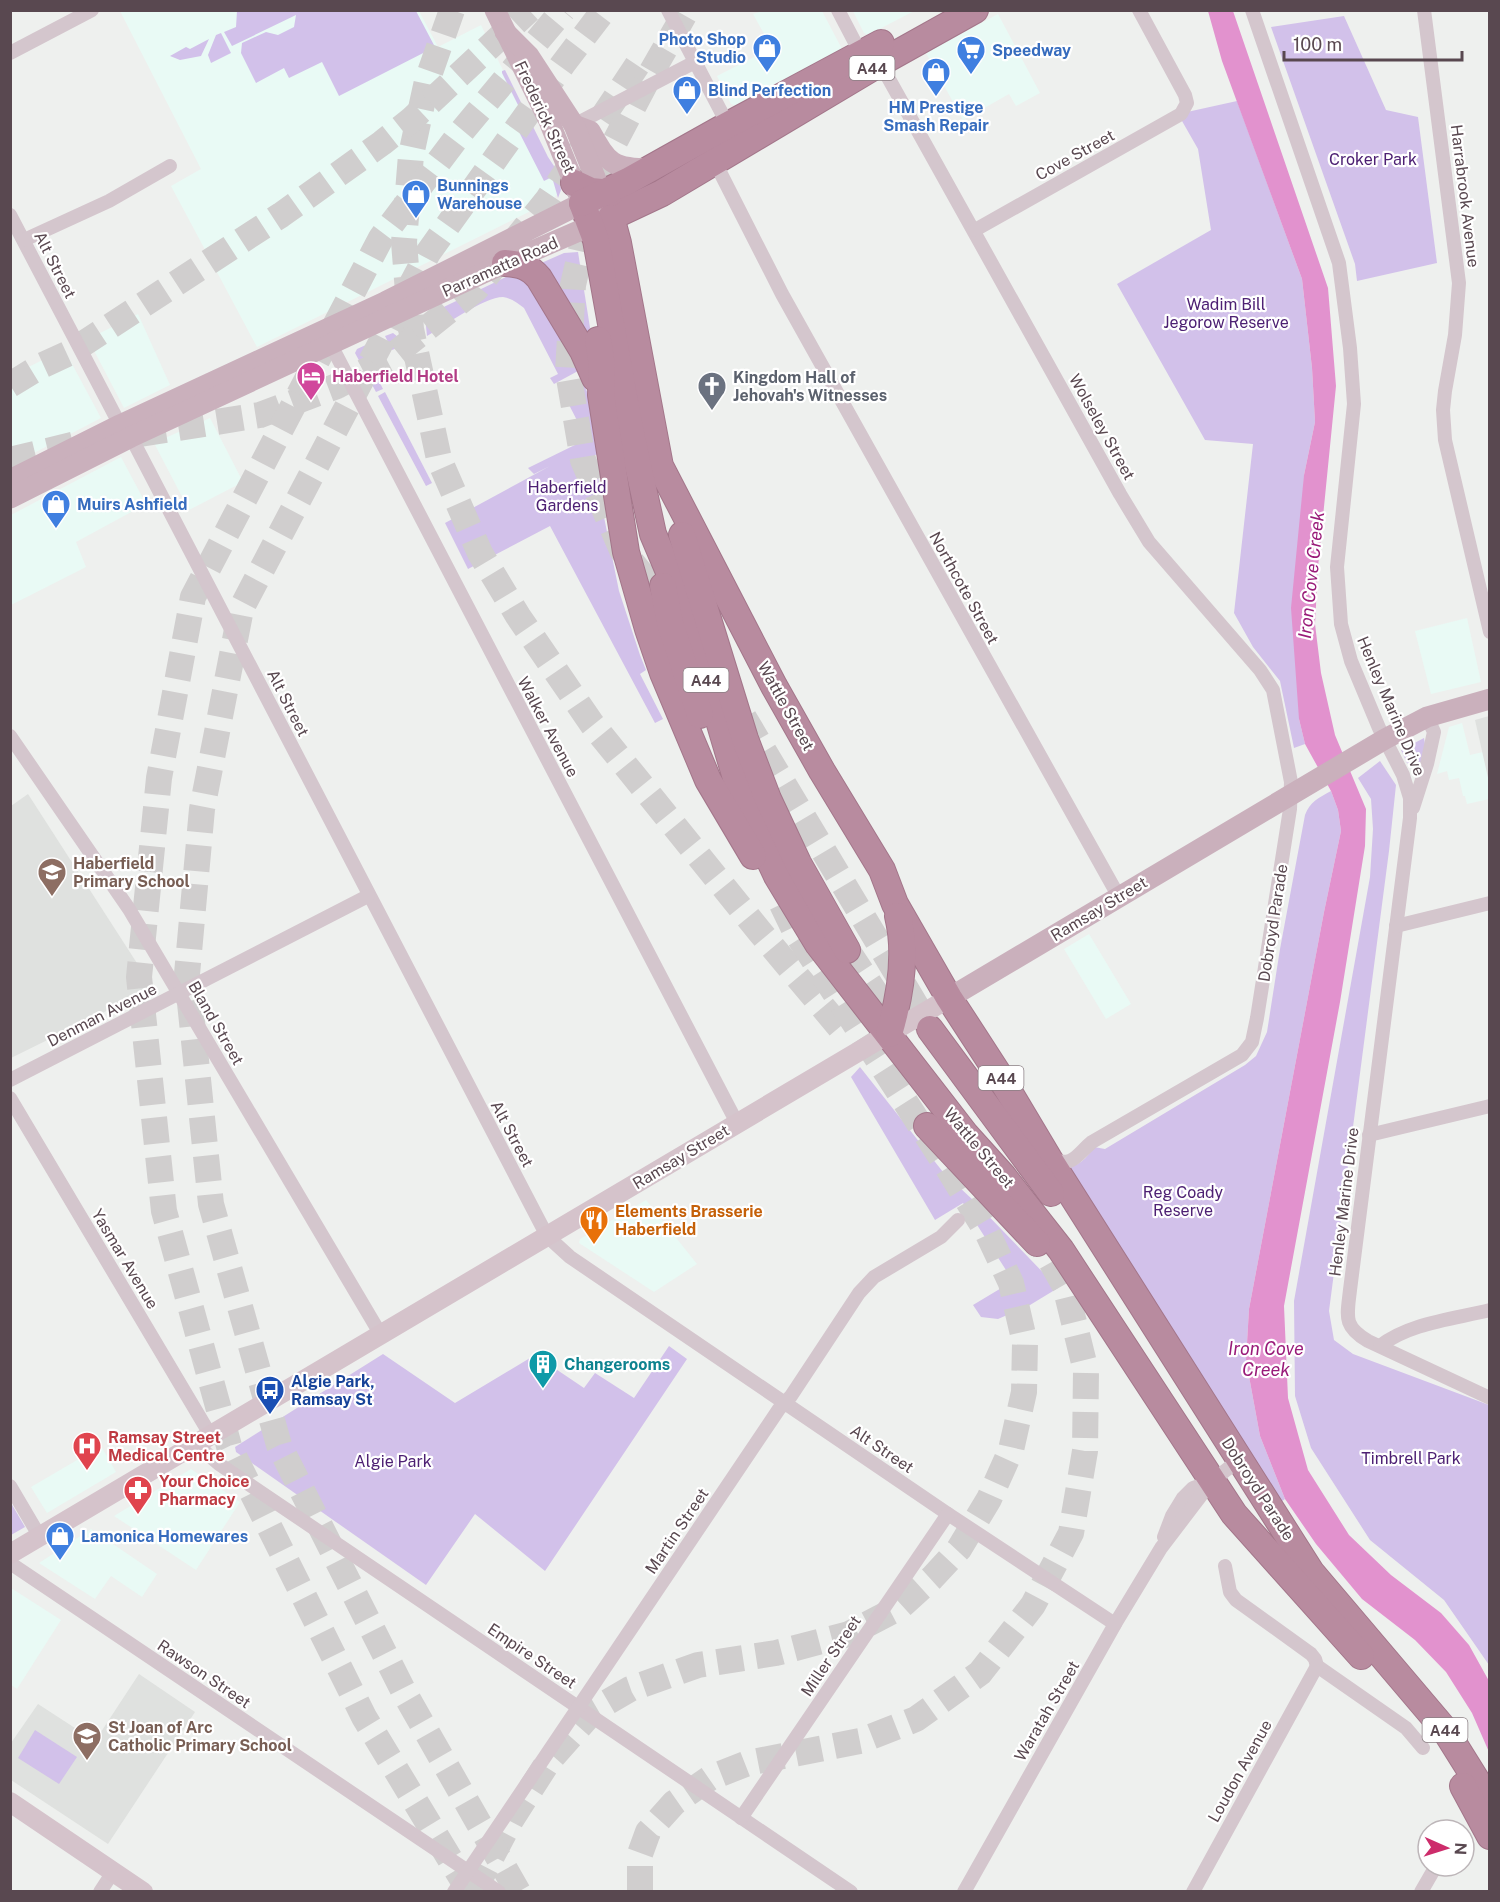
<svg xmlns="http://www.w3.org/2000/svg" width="1500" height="1902" font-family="'Public Sans',sans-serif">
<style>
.commercial{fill:#e9faf5}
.education{fill:#dfe1df}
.green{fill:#d2c1ea}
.water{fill:#e292ce}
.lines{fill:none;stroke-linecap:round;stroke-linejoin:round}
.highway-tunnel{stroke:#d0cece;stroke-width:26;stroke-dasharray:26 13;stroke-linecap:butt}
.highway-casing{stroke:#a3768a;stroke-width:28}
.street{stroke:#d4c6cd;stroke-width:14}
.secondary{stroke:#d5c3cb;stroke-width:20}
.primary{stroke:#cab0bc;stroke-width:21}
.highway{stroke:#b88b9f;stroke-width:26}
.labels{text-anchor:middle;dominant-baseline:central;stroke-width:4.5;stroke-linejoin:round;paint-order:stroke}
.shield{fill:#fff;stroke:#8b7f84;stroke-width:1.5}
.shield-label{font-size:15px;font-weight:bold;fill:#594850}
.shop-label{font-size:16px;font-weight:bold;fill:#366cbe;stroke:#fff;text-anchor:start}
.street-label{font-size:16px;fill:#594850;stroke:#fff}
.park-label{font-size:16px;fill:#4d2073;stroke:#fff}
.hotel-label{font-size:16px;font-weight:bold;fill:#b23c85;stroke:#fff;text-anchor:start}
.worship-label{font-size:16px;font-weight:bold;fill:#5b616d;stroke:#fff;text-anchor:start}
.education-label{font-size:16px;font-weight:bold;fill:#785e54;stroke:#fff;text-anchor:start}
.food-label{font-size:16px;font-weight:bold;fill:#c56008;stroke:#fff;text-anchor:start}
.culture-label{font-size:16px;font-weight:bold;fill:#0d838f;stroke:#fff;text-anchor:start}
.transit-label{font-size:16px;font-weight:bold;fill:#164399;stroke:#fff;text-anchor:start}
.health-label{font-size:16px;font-weight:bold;fill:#be3a42;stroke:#fff;text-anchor:start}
.water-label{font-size:18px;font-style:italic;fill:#991b79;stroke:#fff}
</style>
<rect width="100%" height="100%" fill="#eef0ee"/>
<g class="commercial">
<polygon points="120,11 419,11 438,47 481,25 545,157 559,191 553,200 257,347 171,186 201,169"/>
<polygon points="763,11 822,11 842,49 737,106 731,104 717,76 772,48 753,14"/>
<polygon points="853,11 914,11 868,35 864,33"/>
<polygon points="998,14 1040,93 1016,106 1009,94 963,120 926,53"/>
<polygon points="138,314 170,385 124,408 88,339"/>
<polygon points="64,349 101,418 11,465 11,376"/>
<polygon points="210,418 243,482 189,510 154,443"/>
<polygon points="121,457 146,504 76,542 86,567 11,605 11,515"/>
<polygon points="1467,618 1481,682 1431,694 1415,631"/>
<polygon points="1462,723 1470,755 1483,752 1489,782 1489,799 1467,804 1465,796 1463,796 1459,778 1449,780 1447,771 1437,774 1449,727"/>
<polygon points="1089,934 1131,1004 1106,1019 1064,949"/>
<polygon points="646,1200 697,1264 654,1292 579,1243 580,1239"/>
<polygon points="101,1446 116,1472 47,1513 31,1487"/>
<polygon points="191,1469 240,1502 196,1570 114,1516"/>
<polygon points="91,1529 157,1574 142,1597 111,1576 95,1599 39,1563"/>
<polygon points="11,1588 61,1620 17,1689 11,1685"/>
</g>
<g class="education">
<polygon points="1489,716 1490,716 1489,782 1475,720"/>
<polygon points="28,794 153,988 11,1058 11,806"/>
<polygon points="139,1674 195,1712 108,1844 11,1780 11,1743 38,1704 95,1741"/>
</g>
<g class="green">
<polygon points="237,11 416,11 435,47 339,96 322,62 289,78 284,68 256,83 241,53 242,43 266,32 278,35 294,27 296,15 232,46 224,32 236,27"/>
<polygon points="1344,16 1386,110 1418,117 1437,263 1357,281 1355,264 1271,27"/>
<polygon points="221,33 231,53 211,63 208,55 216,35"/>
<polygon points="209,39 201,56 180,60 170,56 186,47 190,49"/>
<polygon points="505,70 548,157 558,172 561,190 558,198 552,177 544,181 517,128 527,123 502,73 502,71"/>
<polygon points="1237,101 1302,279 1312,368 1315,422 1304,475 1299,719 1305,744 1294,748 1280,681 1253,647 1234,613 1253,444 1205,440 1117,284 1211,230 1198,149 1178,114"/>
<polygon points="578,252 591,334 591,347 539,264 564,253"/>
<path d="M517,274L527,280L578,371L554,384L550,378L558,374L524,308C518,303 511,298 503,297C484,297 444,326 427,336L425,316L508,276Z"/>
<polygon points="393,333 407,344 392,350 385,336"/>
<polygon points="379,339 386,354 370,363 383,389 376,392 355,353 357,349"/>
<polygon points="583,383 591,400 600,454 595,455 604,517 619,591 640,655 646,670 640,674 663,719 655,723 550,526 468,569 445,523 550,466 534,474 528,468 583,441 583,437 585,436 565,397 561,398 559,395"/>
<polygon points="385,392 432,483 426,486 378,396"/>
<polygon points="1424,738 1425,744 1421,762 1411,765 1407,763 1401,750"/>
<polygon points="1380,761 1396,785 1389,851 1329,1311 1334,1340 1353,1354 1489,1405 1489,1665 1444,1600 1370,1540 1311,1448 1295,1396 1294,1301 1370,877 1373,829 1371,799 1358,778"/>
<path d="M1331,791L1338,810L1341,831L1324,912L1249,1309L1246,1360L1260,1436L1285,1499L1275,1506L1065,1168C1079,1166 1086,1159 1094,1147L1105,1149L1245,1065L1256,1056L1267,1032L1280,949L1305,815C1310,802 1318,798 1331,791Z"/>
<polygon points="860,1067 943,1172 973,1200 1058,1288 1030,1305 998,1319 981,1317 973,1305 1013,1281 963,1203 935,1220 851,1077"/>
<polygon points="669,1346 687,1359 545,1571 475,1514 426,1585 236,1452 235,1447 383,1354 455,1403 535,1355 584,1388 595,1373 634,1398"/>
<polygon points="11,1503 25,1527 11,1535 10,1535"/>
<polygon points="35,1730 77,1757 59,1784 18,1758"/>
</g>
<polygon class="water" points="1208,11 1233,11 1328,288 1336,386 1318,567 1315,624 1321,673 1335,735 1366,809 1365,846 1340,1002 1284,1306 1288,1398 1308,1470 1349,1535 1391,1575 1441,1613 1469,1645 1489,1681 1489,1752 1472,1713 1446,1672 1415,1640 1362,1599 1316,1544 1285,1499 1260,1436 1246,1360 1249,1309 1324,912 1341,831 1338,810 1331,791 1305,744 1299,719 1291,608 1304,475 1315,422 1312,368 1302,279 1222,61"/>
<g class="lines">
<g class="highway-tunnel">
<polyline points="452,10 427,81 411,155 404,242 411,329 439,459 480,553 518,616 592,724 760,932 842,1030"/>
<polyline points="10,385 41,366 69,353 281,215 382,143 411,120 529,10"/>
<polyline points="140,434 260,415 337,386 390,358 477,288 548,199 644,55"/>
<polyline points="10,460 80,443"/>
<polyline points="673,613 622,550 583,460 568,372 573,285 599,172 651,73 687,10"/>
<polyline points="744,718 930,1029"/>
<polyline points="847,950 902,1033"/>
<polyline points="470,1892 364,1717 229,1446 164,1211 139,977 159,778 193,597 381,238 458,136 563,10"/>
<polyline points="479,1892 482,1875 511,1820 548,1762 594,1710 630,1689 698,1665 776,1653 849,1634 900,1607 932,1578 959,1549 989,1499 1011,1450 1024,1392 1025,1343 1011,1283 988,1234 946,1165 795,931 780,900"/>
<polyline points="518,1892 405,1694 279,1445 211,1204 187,974 202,809 241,609 428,253 563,64 604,10"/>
<polyline points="640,1892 640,1854 648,1832 674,1803 710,1778 748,1763 860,1741 916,1719 980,1673 1033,1605 1071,1533 1085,1451 1086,1371 1065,1286 1029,1223"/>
</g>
<g class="highway-casing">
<g id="highway">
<polyline points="975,10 880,63 662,193 611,217 618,243 660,466 774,686 822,771 882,870 895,904 949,998 999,1075 1049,1159 1311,1572 1445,1730 1490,1802"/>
<polyline points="574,183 591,191 611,193"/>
<polyline points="582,203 596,240 629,424 653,534 689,619 738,785 754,827 777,876 818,944 966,1135 1003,1176 1061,1250 1234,1514 1361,1656"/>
<polyline points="582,203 628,181 728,125 881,43"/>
<path d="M505,263C520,264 529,266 539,278L583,351L595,378"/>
<polyline points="598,340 602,365 601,395 626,552 648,629 663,673 708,780 753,856"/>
<polyline points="682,535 745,739 768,799 798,863 847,950"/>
<polyline points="663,586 670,623 700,715"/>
<polyline points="930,1029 1051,1193"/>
<path d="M889,1034C900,997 907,953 898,916"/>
<polyline points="927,1126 1037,1243"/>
<polyline points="1463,1786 1490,1836"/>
</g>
</g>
<g class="street">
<polyline points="668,10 728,125"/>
<polyline points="838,10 861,54"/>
<path d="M1252,10L1339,263L1350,348L1354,404L1337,567L1341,624L1351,661L1379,728L1403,775L1410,798V818L1350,1290C1347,1317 1343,1326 1368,1341L1490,1398"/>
<polyline points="1424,10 1459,283 1455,335 1445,391 1443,410 1445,440 1490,632"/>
<polyline points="10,53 92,10"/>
<path d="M880,63L1120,494L1149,542L1260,670L1273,690L1291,782L1290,809L1257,1018L1252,1042L1242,1055L1092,1142C1075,1156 1075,1167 1049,1159"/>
<polyline points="574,125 695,62"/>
<polyline points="721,174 782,294 1119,897"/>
<polyline points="10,215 120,425"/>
<polyline points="975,230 1181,114 1187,103 1185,95 1139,10"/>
<polyline points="24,240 109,201 170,166"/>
<polyline points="331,345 737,1123"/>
<polyline points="131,437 547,1236 570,1257 948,1514 1115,1624"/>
<polyline points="10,736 129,909 381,1335"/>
<polyline points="1413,808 1427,764 1434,732 1427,717"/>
<polyline points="1396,926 1490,903"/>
<polyline points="10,1080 368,896"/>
<polyline points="10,1098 211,1436"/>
<polyline points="1369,1135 1490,1106"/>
<path d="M1380,1346C1409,1323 1454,1319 1490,1310"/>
<polyline points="200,1443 205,1452 219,1464 851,1892"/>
<polyline points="10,1486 40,1537"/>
<polyline points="1164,1537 1172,1516 1183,1498 1193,1488 1212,1481 1239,1460"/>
<polyline points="10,1563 499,1892"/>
<polyline points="1225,1566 1230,1592 1236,1600 1311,1654 1315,1659 1317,1666 1406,1728 1423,1748"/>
<polyline points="741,1818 948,1514"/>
<polyline points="100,1892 113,1872"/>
<polyline points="454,1892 779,1409 791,1396 859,1293 874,1277 941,1237 958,1220"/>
<polyline points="964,1892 1115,1624 1161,1548 1212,1481"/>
<polyline points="1193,1892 1317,1666"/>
<polyline points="1421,1892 1436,1866"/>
</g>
<g class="secondary">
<polyline points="10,1554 949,998"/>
<polyline points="10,1802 143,1892"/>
</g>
<g class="primary">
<path d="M574,125L590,131C608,163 612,169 650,169"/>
<polyline points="10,480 120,425 385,302 582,203 549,121 495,10"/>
<polyline points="10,498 131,437 505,263 611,217 574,125 529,56 505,32"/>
<polyline points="949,998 1385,739 1427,717 1490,699"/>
</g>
<use href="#highway" class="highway"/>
</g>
<defs>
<g id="shop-pin" transform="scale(1.5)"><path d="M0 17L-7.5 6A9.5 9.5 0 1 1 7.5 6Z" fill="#3f7fe0" stroke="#fff"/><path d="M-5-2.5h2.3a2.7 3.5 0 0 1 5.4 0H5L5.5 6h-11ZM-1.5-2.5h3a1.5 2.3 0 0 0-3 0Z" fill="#fff"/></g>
<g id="supermarket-pin" transform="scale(1.5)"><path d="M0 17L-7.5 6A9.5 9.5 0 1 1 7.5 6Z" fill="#3f7fe0" stroke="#fff"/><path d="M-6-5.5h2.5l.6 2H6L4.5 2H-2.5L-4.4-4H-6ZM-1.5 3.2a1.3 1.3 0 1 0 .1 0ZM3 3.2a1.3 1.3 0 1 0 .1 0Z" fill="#fff"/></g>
<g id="hotel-pin" transform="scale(1.5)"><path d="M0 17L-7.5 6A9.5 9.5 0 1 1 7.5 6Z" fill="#d1479c" stroke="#fff"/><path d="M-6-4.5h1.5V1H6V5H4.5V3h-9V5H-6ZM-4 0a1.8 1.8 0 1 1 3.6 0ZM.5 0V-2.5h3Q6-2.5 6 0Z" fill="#fff"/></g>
<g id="church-pin" transform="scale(1.5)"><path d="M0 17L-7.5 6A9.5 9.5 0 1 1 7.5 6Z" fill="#6b7280" stroke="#fff"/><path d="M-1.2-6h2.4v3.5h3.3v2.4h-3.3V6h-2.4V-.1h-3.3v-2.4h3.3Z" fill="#fff"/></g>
<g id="school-pin" transform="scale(1.5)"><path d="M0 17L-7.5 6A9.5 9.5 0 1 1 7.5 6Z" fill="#8d6e63" stroke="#fff"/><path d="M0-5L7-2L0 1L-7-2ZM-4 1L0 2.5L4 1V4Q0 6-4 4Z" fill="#fff"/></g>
<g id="restaurant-pin" transform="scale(1.5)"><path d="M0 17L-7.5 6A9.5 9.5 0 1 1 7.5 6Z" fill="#e8710a" stroke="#fff"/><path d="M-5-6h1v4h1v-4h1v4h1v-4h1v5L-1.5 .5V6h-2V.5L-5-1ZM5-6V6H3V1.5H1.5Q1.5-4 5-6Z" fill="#fff"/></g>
<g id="building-pin" transform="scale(1.5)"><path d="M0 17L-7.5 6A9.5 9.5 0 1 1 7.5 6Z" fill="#0f9aa8" stroke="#fff"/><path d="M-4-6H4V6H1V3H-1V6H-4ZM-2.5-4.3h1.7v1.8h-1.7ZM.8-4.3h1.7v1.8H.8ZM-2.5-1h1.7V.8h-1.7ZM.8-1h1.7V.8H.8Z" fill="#fff"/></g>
<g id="bus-pin" transform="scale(1.5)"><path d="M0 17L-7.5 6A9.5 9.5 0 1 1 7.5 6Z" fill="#1a4fb4" stroke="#fff"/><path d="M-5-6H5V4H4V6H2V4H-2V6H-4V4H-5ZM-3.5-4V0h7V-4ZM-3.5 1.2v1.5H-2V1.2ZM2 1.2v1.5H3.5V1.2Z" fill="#fff"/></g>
<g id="hospital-pin" transform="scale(1.5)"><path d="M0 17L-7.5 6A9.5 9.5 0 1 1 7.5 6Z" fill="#e0444e" stroke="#fff"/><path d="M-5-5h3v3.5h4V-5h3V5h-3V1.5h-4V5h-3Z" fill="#fff"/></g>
<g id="pharmacy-pin" transform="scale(1.5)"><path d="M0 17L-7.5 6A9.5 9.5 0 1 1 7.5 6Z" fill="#e0444e" stroke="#fff"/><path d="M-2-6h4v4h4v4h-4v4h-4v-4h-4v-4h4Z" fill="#fff"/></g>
</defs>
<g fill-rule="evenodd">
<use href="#shop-pin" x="767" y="48"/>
<use href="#supermarket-pin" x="971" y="50"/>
<use href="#shop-pin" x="936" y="72"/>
<use href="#shop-pin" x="687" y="90"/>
<use href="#shop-pin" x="416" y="194"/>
<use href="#hotel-pin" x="311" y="376"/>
<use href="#church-pin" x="712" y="386"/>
<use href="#shop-pin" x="56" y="504"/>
<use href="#school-pin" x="52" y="872"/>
<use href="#restaurant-pin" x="594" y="1220"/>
<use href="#building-pin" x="543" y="1364"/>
<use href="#bus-pin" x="270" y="1390"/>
<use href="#hospital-pin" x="87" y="1446"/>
<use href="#pharmacy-pin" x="138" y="1490"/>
<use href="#shop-pin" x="60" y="1536"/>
<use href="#school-pin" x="87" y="1736"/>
</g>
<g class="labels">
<g class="shield">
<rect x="849.5" y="56" width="45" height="24" rx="4.5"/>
<rect x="683.5" y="668" width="45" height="24" rx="4.5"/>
<rect x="978.5" y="1066" width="45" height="24" rx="4.5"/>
<rect x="1422.5" y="1718" width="45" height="24" rx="4.5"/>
</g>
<g class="shield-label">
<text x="872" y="68">A44</text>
<text x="706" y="680">A44</text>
<text x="1001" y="1078">A44</text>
<text x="1445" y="1730">A44</text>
</g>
<g class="shop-label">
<text x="746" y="39" text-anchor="end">Photo Shop<tspan x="746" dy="18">Studio</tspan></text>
<text x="992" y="50">Speedway</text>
<text x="708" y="90">Blind Perfection</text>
<text x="936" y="107" text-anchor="middle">HM Prestige<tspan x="936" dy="18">Smash Repair</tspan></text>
<text x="437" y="185">Bunnings<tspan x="437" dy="18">Warehouse</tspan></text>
<text x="77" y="504">Muirs Ashfield</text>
<text x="81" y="1536">Lamonica Homewares</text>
</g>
<g class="street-label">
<text transform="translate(545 117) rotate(65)">Frederick Street</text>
<text transform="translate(1075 155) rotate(-29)">Cove Street</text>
<text transform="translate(1465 196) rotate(83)">Harrabrook Avenue</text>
<text transform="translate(55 265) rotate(63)">Alt Street</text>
<text transform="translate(500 267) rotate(-24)">Parramatta Road</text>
<text transform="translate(1102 427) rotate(61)">Wolseley Street</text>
<text transform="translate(964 588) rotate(61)">Northcote Street</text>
<text transform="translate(288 703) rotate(63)">Alt Street</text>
<text transform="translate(786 706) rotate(61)">Wattle Street</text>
<text transform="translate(1391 706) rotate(67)">Henley Marine Drive</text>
<text transform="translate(548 727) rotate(62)">Walker Avenue</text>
<text transform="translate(1099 909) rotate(-31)">Ramsay Street</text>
<text transform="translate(1273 923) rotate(-81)">Dobroyd Parade</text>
<text transform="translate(102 1015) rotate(-27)">Denman Avenue</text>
<text transform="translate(216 1023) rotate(60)">Bland Street</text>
<text transform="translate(512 1134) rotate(62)">Alt Street</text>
<text transform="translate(979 1148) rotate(50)">Wattle Street</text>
<text transform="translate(681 1157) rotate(-31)">Ramsay Street</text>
<text transform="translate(1344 1202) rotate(-83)">Henley Marine Drive</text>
<text transform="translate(125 1259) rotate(59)">Yasmar Avenue</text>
<text transform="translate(882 1449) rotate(34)">Alt Street</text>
<text transform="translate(1258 1489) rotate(57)">Dobroyd Parade</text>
<text transform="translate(677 1531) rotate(-56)">Martin Street</text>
<text transform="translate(532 1656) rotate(34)">Empire Street</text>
<text transform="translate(831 1656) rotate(-56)">Miller Street</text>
<text transform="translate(204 1674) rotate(34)">Rawson Street</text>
<text transform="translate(1047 1711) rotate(-60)">Waratah Street</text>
<text transform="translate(1240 1771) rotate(-61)">Loudon Avenue</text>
</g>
<g class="park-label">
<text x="1373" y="159">Croker Park</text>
<text x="1226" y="304">Wadim Bill<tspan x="1226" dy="18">Jegorow Reserve</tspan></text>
<text x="567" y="487">Haberfield<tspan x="567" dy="18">Gardens</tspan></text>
<text x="1183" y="1192">Reg Coady<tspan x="1183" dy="18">Reserve</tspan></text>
<text x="1411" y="1458">Timbrell Park</text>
<text x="393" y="1461">Algie Park</text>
</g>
<g class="hotel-label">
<text x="332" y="376">Haberfield Hotel</text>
</g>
<g class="worship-label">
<text x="733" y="377">Kingdom Hall of<tspan x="733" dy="18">Jehovah's Witnesses</tspan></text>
</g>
<g class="education-label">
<text x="73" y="863">Haberfield<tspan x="73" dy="18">Primary School</tspan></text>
<text x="108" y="1727">St Joan of Arc<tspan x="108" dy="18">Catholic Primary School</tspan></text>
</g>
<g class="food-label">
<text x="615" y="1211">Elements Brasserie<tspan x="615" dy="18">Haberfield</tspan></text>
</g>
<g class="culture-label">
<text x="564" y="1364">Changerooms</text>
</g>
<g class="transit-label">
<text x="291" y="1381">Algie Park,<tspan x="291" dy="18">Ramsay St</tspan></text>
</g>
<g class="health-label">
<text x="108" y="1437">Ramsay Street<tspan x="108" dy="18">Medical Centre</tspan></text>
<text x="159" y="1481">Your Choice<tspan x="159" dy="18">Pharmacy</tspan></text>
</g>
<g class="water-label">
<text transform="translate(1311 575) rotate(-84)">Iron Cove Creek</text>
<text x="1266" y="1348">Iron Cove<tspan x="1266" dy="21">Creek</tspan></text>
</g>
</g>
<rect width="1500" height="1902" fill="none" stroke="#594850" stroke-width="24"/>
<g transform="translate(1446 1848) rotate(93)"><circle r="28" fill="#ffffff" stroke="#bdb6b9" stroke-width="1.5"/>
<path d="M0-4.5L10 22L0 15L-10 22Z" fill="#cd2c6b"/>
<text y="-9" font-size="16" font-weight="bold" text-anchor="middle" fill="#594850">N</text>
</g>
<path d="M1284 51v9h178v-9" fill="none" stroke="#594850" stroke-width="3"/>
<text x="1293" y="51" font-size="18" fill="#594850" stroke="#ffffff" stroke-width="4.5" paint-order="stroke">100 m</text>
</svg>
